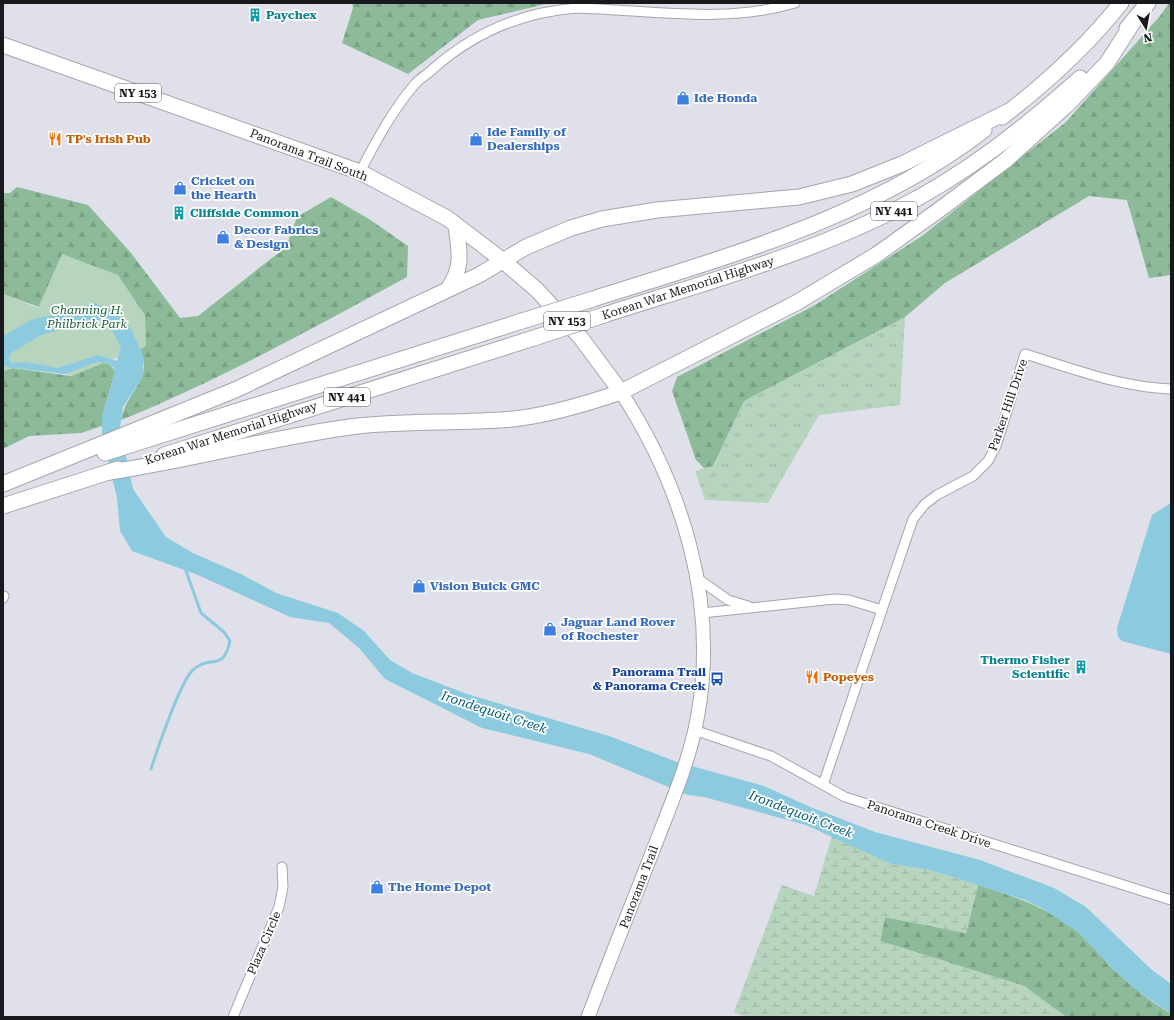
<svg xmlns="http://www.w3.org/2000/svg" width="1174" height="1020" font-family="'Roboto Serif',serif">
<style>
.grass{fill:url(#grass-tufts)}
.forest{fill:url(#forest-firs)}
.wetland{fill:url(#wetland-marsh)}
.park{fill:#b7d4be}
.water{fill:#8ccadf;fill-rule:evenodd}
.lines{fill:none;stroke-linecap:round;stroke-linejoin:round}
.stream{stroke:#8ccadf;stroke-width:3}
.street-casing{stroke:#a4a5ad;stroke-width:11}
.secondary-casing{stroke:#a4a5ad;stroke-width:15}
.primary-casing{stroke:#a4a5ad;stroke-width:17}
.street{stroke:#fff;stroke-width:9}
.secondary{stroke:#fff;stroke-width:13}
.primary{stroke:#fff;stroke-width:15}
.primary-bridge-casing{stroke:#a4a5ad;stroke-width:17;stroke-linecap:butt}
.primary-bridge{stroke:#fff;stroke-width:15}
.labels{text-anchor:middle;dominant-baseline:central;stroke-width:3.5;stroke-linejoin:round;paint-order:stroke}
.shield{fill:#fff;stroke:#5d5e60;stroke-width:1}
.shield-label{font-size:11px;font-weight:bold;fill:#18191c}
.culture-label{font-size:12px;font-weight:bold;fill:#0d838f;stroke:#fff;text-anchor:start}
.shop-label{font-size:12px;font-weight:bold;fill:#366cbe;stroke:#fff;text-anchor:start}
.food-label{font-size:12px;font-weight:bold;fill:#c56008;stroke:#fff;text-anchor:start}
.street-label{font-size:12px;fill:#18191c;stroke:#fff}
.park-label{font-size:12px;font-style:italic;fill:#145d33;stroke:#fff}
.transit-label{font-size:12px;font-weight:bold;fill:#164399;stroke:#fff;text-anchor:end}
.water-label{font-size:13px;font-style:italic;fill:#005b70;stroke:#fff}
</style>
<defs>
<pattern id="grass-tufts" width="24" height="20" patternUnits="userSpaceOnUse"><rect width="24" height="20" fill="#b7d4be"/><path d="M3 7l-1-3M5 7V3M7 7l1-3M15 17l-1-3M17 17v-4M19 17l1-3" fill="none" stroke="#9db5a3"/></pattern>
<pattern id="forest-firs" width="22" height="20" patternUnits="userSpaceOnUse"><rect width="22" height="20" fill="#8dbb99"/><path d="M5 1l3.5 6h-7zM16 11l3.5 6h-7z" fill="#79a083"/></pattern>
<pattern id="wetland-marsh" width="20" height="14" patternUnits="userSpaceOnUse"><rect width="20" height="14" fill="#b7d4be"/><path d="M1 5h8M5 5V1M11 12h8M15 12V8" fill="none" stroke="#9db5a3"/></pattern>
</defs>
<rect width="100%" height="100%" fill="#dfe0e9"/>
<polygon class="grass" points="905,317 900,405 819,415 768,503 705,500 695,471 714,465 744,401"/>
<g class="forest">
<polygon points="352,3 550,3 478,20 408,74 342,43 353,8"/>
<polygon points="1169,3 1171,3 1171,275 1149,278 1127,200 1089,196 945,283 905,317 744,401 713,466 704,468 696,460 672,391 677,377 815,305 922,236 1066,122 1160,16"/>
<path d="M17,187L88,205L131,253L180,318L198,316L286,247L297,217L331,197L369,219L408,246L407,277C313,328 220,380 121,420C126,391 154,380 140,349L146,346L3,294V193H10Z"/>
<path d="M102,363C109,363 112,366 115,372L102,416V426L81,433L29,436L3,449V371L13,368L71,376Z"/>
<path d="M978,885C1014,896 1049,908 1079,933C1090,943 1099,954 1109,965C1127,983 1148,1000 1171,1014V1017H1066L1024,986L880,941L885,917L966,933Z"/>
</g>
<polygon class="wetland" points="832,836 891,864 930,870 978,885 966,933 885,917 880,941 1024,986 1066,1017 745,1017 734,1012 782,885 814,896"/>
<polygon class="park" points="62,254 118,275 145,315 146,346 71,376 29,362 3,371 3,294 38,308"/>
<g class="water">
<path d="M94,303L117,313L131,329L144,358L142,378L123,407L120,427L133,489L166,537L193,553L241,574L276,593L338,613L364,631L390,660L412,673L467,694L609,736L677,762L764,786L808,806L875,832L980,860L1054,888L1086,907L1152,970L1171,984V1014L1135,989L1110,966L1079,933L1043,909L1025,900L930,870L891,864L806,825L704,797L688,795L589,754L482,728L385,679L359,648L329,623L290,617L198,575L132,551L120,531L117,498L102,434V416L115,372L113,367L107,363L97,362L65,374L6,367L3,365V336L33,319L63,314ZM101,322L110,327L121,347L117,361L98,355L58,368L27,362L12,363L9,360L11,353L41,335L67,328Z"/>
<polygon points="1171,503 1171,654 1122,641 1118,637 1117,628 1152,515"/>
</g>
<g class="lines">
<path class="stream" d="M151,769C157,750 181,680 193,670C210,654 223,673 230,641L224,632L201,613L186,571L187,567"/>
<g class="street-casing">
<g id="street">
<path d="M360,172C376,141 392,111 415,84C420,78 428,74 434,68C474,33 523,12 577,8C649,10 724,24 795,3"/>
<polyline points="697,578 728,600 748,606"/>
<polyline points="3,598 4,596"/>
<path d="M702,613L835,599L849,600L882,610L913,519L925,504L937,495L973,476L988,461L996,446L1025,354C1074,369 1120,387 1171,389"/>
<polyline points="694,730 771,756 845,797 1171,900"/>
<polyline points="823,785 882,610"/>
<polyline points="233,1017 279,907 283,887 282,867"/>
</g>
</g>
<g class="secondary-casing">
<path id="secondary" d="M588,1017C609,962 630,908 652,853C669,808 690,762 698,714C718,601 682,486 621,392"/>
</g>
<g class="primary-casing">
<g id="primary">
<polyline points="1127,28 1148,3"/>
<polyline points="3,45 360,172 447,218 502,260 537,290 581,338 621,392"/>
<path d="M1002,117C1045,84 1087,46 1121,3"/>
<path d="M448,289C464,266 459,252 456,225"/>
<path d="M590,300C727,256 868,219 984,130"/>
<path d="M604,315C703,283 804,256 897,209C965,175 1024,128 1080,78"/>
<polyline points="105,453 522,321"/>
<polyline points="164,455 537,337"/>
<path d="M110,472C191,460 269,438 350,427C404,420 459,424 513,419C550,415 586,404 621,392L796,303L876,255L939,210L1006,160L1067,105L1107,63L1134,21"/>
<polyline points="3,484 235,390 479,275 526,247 571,228 602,219 657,210 799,197 852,184 902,164 1009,111"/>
<polyline points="3,506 118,469"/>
</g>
</g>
<use href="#street" class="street"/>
<use href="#secondary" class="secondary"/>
<use href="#primary" class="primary"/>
<g class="primary-bridge-casing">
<g id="primary-bridge">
<polyline points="522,321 590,300"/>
<polyline points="537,337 604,315"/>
</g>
</g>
<use href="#primary-bridge" class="primary-bridge"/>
</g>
<defs>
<g id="building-bare" transform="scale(1.08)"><path d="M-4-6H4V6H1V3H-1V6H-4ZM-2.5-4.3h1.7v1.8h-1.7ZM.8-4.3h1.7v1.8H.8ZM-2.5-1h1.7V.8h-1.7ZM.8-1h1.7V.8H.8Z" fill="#0f9aa8" stroke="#fff" stroke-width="2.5" paint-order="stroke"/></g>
<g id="shop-bare" transform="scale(1.08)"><path d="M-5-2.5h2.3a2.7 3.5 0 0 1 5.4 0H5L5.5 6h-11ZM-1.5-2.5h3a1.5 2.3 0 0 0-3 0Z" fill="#3f7fe0" stroke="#fff" stroke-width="2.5" paint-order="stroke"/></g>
<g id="restaurant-bare" transform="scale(1.08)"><path d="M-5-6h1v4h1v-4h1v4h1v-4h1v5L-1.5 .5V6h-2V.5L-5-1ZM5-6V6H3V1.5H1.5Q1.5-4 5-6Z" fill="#e8710a" stroke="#fff" stroke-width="2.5" paint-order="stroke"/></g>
<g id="bus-bare" transform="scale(1.08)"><path d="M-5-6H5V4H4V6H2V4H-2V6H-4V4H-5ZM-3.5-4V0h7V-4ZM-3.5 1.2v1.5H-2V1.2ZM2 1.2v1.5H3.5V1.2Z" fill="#1a4fb4" stroke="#fff" stroke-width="2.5" paint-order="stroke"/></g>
</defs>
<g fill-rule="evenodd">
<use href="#building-bare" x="255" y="15"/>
<use href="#shop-bare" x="683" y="98"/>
<use href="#restaurant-bare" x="55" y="139"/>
<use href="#shop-bare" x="476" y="139"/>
<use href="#shop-bare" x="180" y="188"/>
<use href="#building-bare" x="179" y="213"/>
<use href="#shop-bare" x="223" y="237"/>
<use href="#shop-bare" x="419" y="586"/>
<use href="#shop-bare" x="550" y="629"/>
<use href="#building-bare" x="1081" y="667"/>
<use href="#restaurant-bare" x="812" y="677"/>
<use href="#bus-bare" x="717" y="679"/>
<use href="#shop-bare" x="377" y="887"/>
</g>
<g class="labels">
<g class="shield">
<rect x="115" y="84" width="46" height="18" rx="3"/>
<rect x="871" y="202" width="46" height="18" rx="3"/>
<rect x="544" y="312" width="46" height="18" rx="3"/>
<rect x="324" y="388" width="46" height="18" rx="3"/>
</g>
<g class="shield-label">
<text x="138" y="93">NY 153</text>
<text x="894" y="211">NY 441</text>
<text x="567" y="321">NY 153</text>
<text x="347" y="397">NY 441</text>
</g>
<g class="culture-label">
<text x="266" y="15">Paychex</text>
<text x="190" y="213">Cliffside Common</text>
<text x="1070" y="660" text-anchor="end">Thermo Fisher<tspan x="1070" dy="14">Scientific</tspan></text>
</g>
<g class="shop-label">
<text x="694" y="98">Ide Honda</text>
<text x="487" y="132">Ide Family of<tspan x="487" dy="14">Dealerships</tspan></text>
<text x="191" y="181">Cricket on<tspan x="191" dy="14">the Hearth</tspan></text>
<text x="234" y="230">Decor Fabrics<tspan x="234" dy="14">&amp; Design</tspan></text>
<text x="430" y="586">Vision Buick GMC</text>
<text x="561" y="622">Jaguar Land Rover<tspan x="561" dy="14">of Rochester</tspan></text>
<text x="388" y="887">The Home Depot</text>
</g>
<g class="food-label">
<text x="66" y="139">TP's Irish Pub</text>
<text x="823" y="677">Popeyes</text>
</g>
<g class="street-label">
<text transform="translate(309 155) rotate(21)">Panorama Trail South</text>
<text transform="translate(688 288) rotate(-18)">Korean War Memorial Highway</text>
<text transform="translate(1008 405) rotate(-71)">Parker Hill Drive</text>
<text transform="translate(231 433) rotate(-18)">Korean War Memorial Highway</text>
<text transform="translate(929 824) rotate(18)">Panorama Creek Drive</text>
<text transform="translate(639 887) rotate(-69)">Panorama Trail</text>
<text transform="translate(264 943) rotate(-67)">Plaza Circle</text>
</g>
<g class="park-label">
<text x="87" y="310">Channing H.<tspan x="87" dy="14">Philbrick Park</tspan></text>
</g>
<g class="transit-label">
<text x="706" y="672">Panorama Trail<tspan x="706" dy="14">&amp; Panorama Creek</tspan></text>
</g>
<g class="water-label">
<text transform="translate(494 712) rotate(18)">Irondequoit Creek</text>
<text transform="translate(801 814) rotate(21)">Irondequoit Creek</text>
</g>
</g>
<rect width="1174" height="1020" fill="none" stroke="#18191c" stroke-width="8"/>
<g transform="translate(1146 28) rotate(169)" stroke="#ffffff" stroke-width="3" paint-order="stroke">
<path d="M0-3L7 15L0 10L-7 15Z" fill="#18191c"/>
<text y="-6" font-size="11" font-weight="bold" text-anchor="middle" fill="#18191c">N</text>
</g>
</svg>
